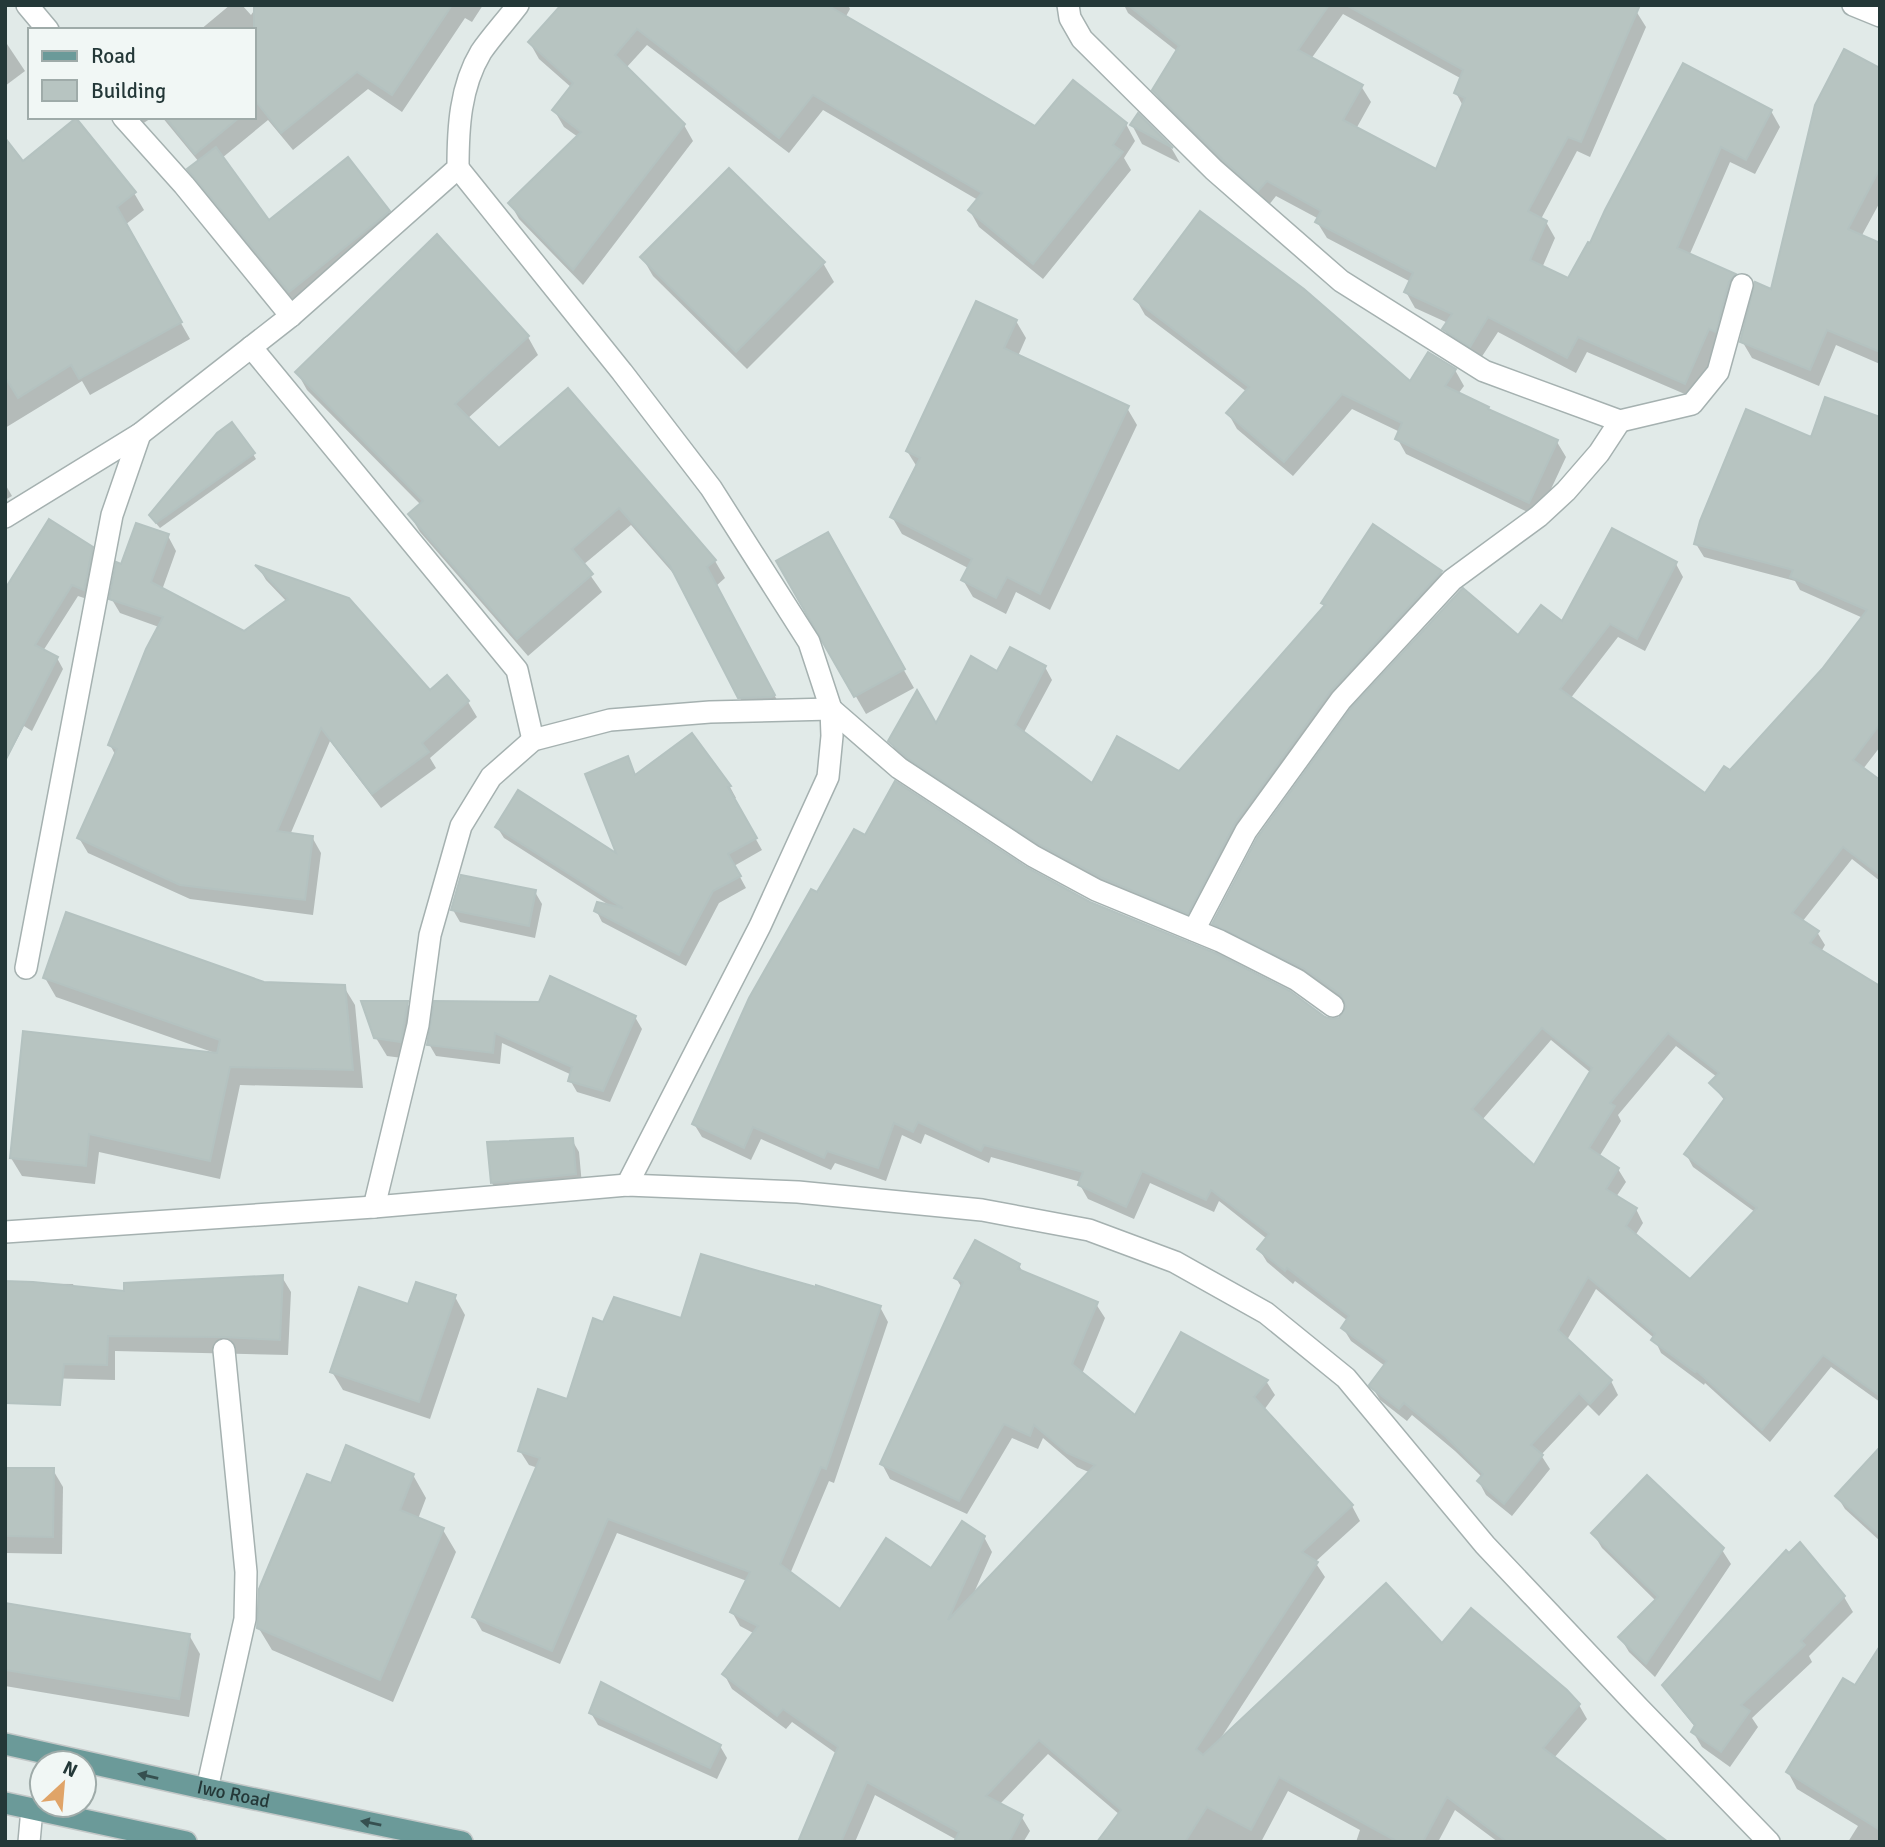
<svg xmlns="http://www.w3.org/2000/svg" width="1885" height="1847" font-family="Signika,sans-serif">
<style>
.shadow{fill:#0003;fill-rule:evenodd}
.building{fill:#b7c4c1;stroke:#b4c2c0;stroke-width:2;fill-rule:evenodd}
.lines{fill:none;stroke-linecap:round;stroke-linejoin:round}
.minor-casing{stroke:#a5b1b0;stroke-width:24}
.tertiary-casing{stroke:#a5b1b0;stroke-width:24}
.primary-casing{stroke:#c2c7c7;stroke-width:24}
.minor{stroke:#fff;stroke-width:21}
.tertiary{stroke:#fff;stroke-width:21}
.primary{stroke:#6b9a99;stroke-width:21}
.oneway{fill:#365050}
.labels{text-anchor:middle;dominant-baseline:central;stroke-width:5;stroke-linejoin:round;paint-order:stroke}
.street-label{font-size:19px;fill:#243838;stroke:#f1f7f5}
</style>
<rect width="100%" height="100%" fill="#e1eae8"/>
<g class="shadow">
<polygon points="230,5 242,5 251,15 258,5 483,5 472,22 465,18 402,112 368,89 293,150 268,120 222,158 269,222 389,212 398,228 299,308 199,186 189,169 199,162 162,117 254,117 254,30 200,30"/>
<polygon points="563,5 848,5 850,9 845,18 1036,129 1126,124 1135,141 1124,158 1131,170 1043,279 979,227 970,211 978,200 823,110 789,153 647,45 626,68 684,125 693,141 583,285 519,219 510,203 578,137 564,127 554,110 572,88 539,59 530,43"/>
<path d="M1124,5H1623L1636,11L1646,27L1590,157L1577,151L1541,219L1546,222L1555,238L1542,268L1569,281L1591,246L1606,211L1771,111L1780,127L1755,174L1730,162L1689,256L1734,275L1743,291L1694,398L1587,352L1576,373L1498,332L1479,361L1454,345L1444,329L1448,323L1415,308L1406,292L1411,282L1327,238L1317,222L1319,219L1276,196L1268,206L1234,176L1163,106L1154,90L1178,52L1128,13ZM1343,14L1462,79L1456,93L1463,106L1437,171L1356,129L1371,102L1361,86L1311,59Z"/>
<polygon points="5,41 25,71 5,86"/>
<polygon points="1880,70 1880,202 1861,237 1880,245 1880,364 1836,345 1819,386 1752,358 1742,341 1772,291"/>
<polygon points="1138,116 1172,149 1180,163 1142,144 1132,125"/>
<polygon points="134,117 153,117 142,124"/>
<polygon points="5,141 23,163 134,193 144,210 125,225 190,339 90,395 82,381 5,428"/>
<polygon points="437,236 528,337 538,355 467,419 498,451 568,391 715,561 725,578 716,586 784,713 749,715 680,581 631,525 583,565 602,592 528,656 420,532 410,515 421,505 307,390 297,372"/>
<polygon points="642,257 823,263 834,282 747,369 653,276"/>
<polygon points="1136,299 1410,383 1455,370 1464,386 1458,394 1488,408 1490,412 1557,442 1566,457 1538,517 1406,454 1397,438 1400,432 1352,409 1293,476 1237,429 1228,413 1247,392 1145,315"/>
<polygon points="1016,321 1026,338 1018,356 1127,408 1137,425 1050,610 1016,592 1006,614 973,597 963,580 970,569 902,534 892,517 917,467 907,451"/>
<path d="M1812,439L1880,441V747L1863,769L1880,782V881L1852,859L1802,922L1817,932L1825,945L1821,952L1880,1165V1402L1831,1367L1770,1442L1705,1383L1704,1385L1661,1353L1654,1338L1596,1289L1567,1340L1611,1381L1618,1395L1599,1416L1588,1405L1541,1455L1550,1469L1512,1516L1486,1495L1479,1482L1482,1477L1455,1451L1412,1415L1407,1421L1380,1400L1371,1385L1385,1366L1351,1341L1343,1328L1348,1321L1295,1281L1293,1284L1267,1262L1259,1249L1267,1239L1219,1201L1214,1212L1150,1183L1134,1219L1088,1199L1080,1185L1081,1182L991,1157L989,1163L925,1134L921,1144L902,1135L886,1181L835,1163L831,1170L761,1139L751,1160L702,1137L694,1124L817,894L865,837L1025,869L1089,903L1325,1018L1338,1020L1348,1007L1312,981L1222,937L1214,924L1518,637L1563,624L1676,564L1683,577L1645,651L1618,637L1570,699L1705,795L1730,772L1823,670L1863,618L1800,590L1795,581L1704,557L1696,544ZM1551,1040L1591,1073L1534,1168L1482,1120ZM1676,1046L1717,1077L1711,1083L1725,1101L1686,1154L1693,1167L1755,1212L1690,1281L1635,1236L1643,1223L1636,1209L1616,1197L1626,1182L1618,1169L1599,1157L1621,1121L1618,1115Z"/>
<polygon points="253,454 256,459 160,528 154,521 151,516"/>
<polygon points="5,484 12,496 5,500"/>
<polygon points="1373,527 1441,572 1448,585 1337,705 1195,925 1049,857 916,770 897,754 890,741 936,726 998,673 1045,667 1052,680 1023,734 1092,785 1180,773 1326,607 1323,603"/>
<polygon points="827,534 914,688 866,714 778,561"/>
<polygon points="168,536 176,551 162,590 244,633 287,602 266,580 259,568 430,692 468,702 477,717 430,758 436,768 381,808 330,741 290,835 312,837 321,853 313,915 190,899 88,853 79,838 116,756 110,745 159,627 120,613 111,598 122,567"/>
<polygon points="91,548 98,559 90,600 78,596 43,651 57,658 63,669 32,731 24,726 5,762 5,592"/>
<polygon points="692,735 730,787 736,798 733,799 762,850 734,866 746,888 719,903 686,966 602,922 596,910 612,907 504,838 497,827 620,857 627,759 636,777"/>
<polygon points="535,892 542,904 535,938 460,922 453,910"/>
<polygon points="45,978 344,987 355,1005 363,1088 240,1085 220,1179 99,1152 95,1184 22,1176 11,1158 215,1053 56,997"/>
<polygon points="407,1003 417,1021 410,1059 387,1056 376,1038"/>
<polygon points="436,1003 635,1017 642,1029 610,1102 577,1092 570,1080 572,1075 502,1043 500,1064 436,1056 429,1044"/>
<polygon points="572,1140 579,1152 582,1185 499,1195 492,1183"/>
<polygon points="1019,1265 1023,1273 1096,1304 1105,1318 1082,1374 1135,1418 1266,1381 1275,1395 1264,1410 1352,1506 1360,1521 1315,1562 1325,1577 1219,1741 1442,1645 1579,1705 1587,1719 1554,1758 1645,1828 1670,1842 1498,1842 1455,1810 1438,1842 1356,1842 1360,1830 1288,1791 1261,1842 1099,1842 1120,1815 1048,1754 999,1805 1021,1816 1030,1831 1024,1841 1027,1842 956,1842 957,1840 875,1795 855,1842 800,1842 837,1754 792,1722 786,1729 732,1689 724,1674 755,1634 740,1626 732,1612 747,1581 617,1533 560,1664 482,1631 474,1617 538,1468 529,1465 520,1451 568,1401 603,1324 880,1307 888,1322 834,1483 829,1481 790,1574 840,1612 931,1571 984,1537 992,1552 973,1595 1091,1473 1077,1467 1043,1438 1038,1449 1012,1438 967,1514 890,1479 882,1464 962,1288 956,1278"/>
<polygon points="282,1277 291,1292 288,1355 115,1351 115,1380 45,1378 5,1283 73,1284 75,1288 126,1293"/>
<polygon points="455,1297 465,1315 430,1419 343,1390 332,1372 410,1306"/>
<polygon points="1880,1449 1880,1541 1845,1509 1837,1496"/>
<polygon points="5,1470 53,1470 63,1487 62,1554 5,1553"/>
<polygon points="413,1475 426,1498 418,1519 443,1530 456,1552 393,1702 272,1650 258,1627 331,1485"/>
<polygon points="1593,1533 1722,1550 1731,1564 1655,1677 1629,1652 1620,1637 1656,1601 1602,1548"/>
<polygon points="1844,1597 1853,1612 1809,1656 1812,1662 1752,1718 1758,1727 1730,1767 1702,1747 1693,1732 1696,1728 1674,1701 1665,1686"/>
<polygon points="5,1604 189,1635 200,1654 189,1717 5,1686"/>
<polygon points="1880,1699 1880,1842 1848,1842 1858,1826 1797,1789 1788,1772"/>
<polygon points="591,1713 720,1746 727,1758 717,1779 598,1725"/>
</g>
<g class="building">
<polygon points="254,5 452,5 392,95 357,72 281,133 254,99"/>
<polygon points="561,5 827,5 1035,126 1073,80 1127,123 1113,145 1123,152 1033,264 968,210 982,193 813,95 779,138 637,29 615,55 685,124 573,270 508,203 581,132 552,110 573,83 528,42"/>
<polygon points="1128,5 1329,5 1298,50 1363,85 1343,120 1436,169 1465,98 1454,93 1463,70 1346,5 1640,5 1581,142 1568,137 1528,211 1547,221 1530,260 1568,278 1588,242 1590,243 1605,210 1683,63 1772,110 1746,160 1721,147 1677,248 1736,274 1729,282 1716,332 1709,329 1685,384 1578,337 1567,358 1488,317 1470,347 1442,329 1452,314 1404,292 1413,273 1315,222 1321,211 1267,181 1258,191 1223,160 1152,90 1179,46"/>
<polygon points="1844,49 1880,68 1880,168 1848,229 1880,243 1880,352 1827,330 1810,370 1740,342 1755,282 1771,289 1815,105"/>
<polygon points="1138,113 1173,148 1130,125"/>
<polygon points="165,117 240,117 195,154"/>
<polygon points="76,118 136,192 117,207 182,322 79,379 71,365 18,398 5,377 5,138 23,161"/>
<polygon points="216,147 269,220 348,157 390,211 289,292 187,169"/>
<polygon points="729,168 825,262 736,352 640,257"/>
<polygon points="1200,211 1304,289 1410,381 1428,352 1456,369 1445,386 1489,407 1488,409 1558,440 1529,503 1395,439 1402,423 1342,394 1284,462 1226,413 1249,387 1134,299"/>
<polygon points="437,234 529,336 455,404 499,448 568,388 716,560 707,567 775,695 771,697 738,698 670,566 619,508 572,549 593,574 517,639 408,514 423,501 295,372"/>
<polygon points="976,301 1017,320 1004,348 1129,406 1040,594 1007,577 996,598 961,580 972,559 890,517 920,458 906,451"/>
<path d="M1825,397L1880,417V724L1853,760L1880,780V875L1843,847L1792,913L1819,931L1810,943L1880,986V1396L1823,1355L1762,1430L1697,1371L1695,1372L1651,1340L1655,1334L1588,1277L1558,1330L1612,1380L1590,1404L1579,1393L1531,1445L1543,1455L1504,1504L1477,1481L1483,1474L1446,1437L1404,1403L1399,1409L1370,1387L1369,1385L1387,1361L1341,1328L1349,1316L1287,1268L1285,1271L1257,1249L1269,1234L1211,1190L1206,1200L1142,1171L1126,1207L1078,1185L1083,1172L984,1145L981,1151L918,1122L913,1132L894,1123L878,1168L827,1151L824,1158L753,1127L744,1148L692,1124L749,998L811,889L817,892L854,829L865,835L895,781L1026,867L1090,902L1215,953L1290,991L1325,1017L1332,1019L1339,1018L1346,1007L1341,995L1303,968L1212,924L1257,838L1351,708L1461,590L1463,588L1518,635L1541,605L1562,621L1612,528L1677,562L1637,639L1610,624L1560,689L1705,793L1724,766L1730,770L1822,669L1867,610L1790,577L1793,570L1694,544L1700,521L1746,409L1811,437ZM1542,1028L1592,1068L1534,1165L1472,1109ZM1668,1033L1719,1073L1709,1083L1725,1098L1684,1154L1757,1208L1690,1279L1626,1226L1637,1208L1606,1189L1619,1168L1589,1148L1615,1106L1610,1103Z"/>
<polygon points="232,422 255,453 156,523 149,515 217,433"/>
<polygon points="49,519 93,547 84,590 72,585 35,645 58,657 5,761 5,589"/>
<polygon points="136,523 169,534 151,582 244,631 288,599 255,565 349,598 430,690 447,675 469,701 422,743 429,752 372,794 321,728 277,831 313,836 305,900 180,885 77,838 117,749 108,745 146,649 163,617 109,599 116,562 121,564"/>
<polygon points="1373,524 1442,571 1330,692 1235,823 1188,914 1102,878 1040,845 907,758 888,741 917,690 936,723 971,656 997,671 1010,647 1046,666 1015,725 1092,783 1117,736 1179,771 1325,605 1321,603"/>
<polygon points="828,532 905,669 854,697 776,561"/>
<polygon points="692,733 731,786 728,787 757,838 728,854 741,876 713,891 679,955 594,911 597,902 623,908 495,827 518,790 616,853 585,774 628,756 635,775"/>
<polygon points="461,875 536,890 529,926 451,910"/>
<polygon points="66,912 264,982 345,985 353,1070 230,1067 210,1161 89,1134 86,1166 10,1158 23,1031 217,1053 220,1040 43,978"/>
<polygon points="550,976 636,1016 603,1091 568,1081 572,1067 495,1033 493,1053 427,1045 434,1001 539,1002"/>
<polygon points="361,1001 408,1001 401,1042 374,1038"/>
<polygon points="573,1138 576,1174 491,1183 487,1142"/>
<polygon points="975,1240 1020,1264 1018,1269 1098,1302 1072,1364 1135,1415 1181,1332 1268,1380 1254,1397 1353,1505 1302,1552 1318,1562 1196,1749 1203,1755 1386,1583 1442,1643 1471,1608 1567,1690 1580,1704 1543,1748 1668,1842 1507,1842 1447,1797 1423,1842 1398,1842 1279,1777 1251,1830 1207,1807 1185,1842 1097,1842 1121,1810 1039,1740 986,1796 1023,1815 1009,1842 954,1842 959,1832 867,1782 841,1842 798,1842 838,1747 783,1709 777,1716 722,1674 758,1626 730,1612 750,1572 608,1519 552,1651 472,1617 540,1458 518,1451 538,1389 567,1399 593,1318 603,1322 614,1297 681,1318 701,1254 748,1268 816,1287 816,1285 881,1306 826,1469 821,1467 780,1564 840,1609 886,1538 931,1568 962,1521 985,1536 948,1620 1095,1465 1067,1453 1034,1425 1030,1436 1004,1424 959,1501 880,1464 963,1282 954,1278"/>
<polygon points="283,1275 280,1340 223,1337 108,1336 107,1365 64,1364 60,1405 5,1403 5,1281 33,1282 124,1291 124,1283"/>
<polygon points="416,1282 456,1295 419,1402 330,1372 359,1287 408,1304"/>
<polygon points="346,1445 414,1474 400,1510 444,1528 380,1680 257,1628 259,1589 307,1474 331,1483"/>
<polygon points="1880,1447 1880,1536 1835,1496"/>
<polygon points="5,1468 54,1468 53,1537 5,1536"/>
<polygon points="1647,1475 1724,1548 1646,1664 1618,1637 1658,1597 1591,1533"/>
<polygon points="1800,1542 1845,1596 1801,1641 1805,1645 1741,1705 1750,1711 1721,1752 1691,1732 1695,1725 1662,1685 1786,1550 1789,1553"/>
<polygon points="5,1603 190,1634 179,1699 5,1670"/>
<polygon points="1880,1646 1880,1830 1786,1772 1843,1678 1855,1685"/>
<polygon points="601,1682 721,1745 710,1768 589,1713"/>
</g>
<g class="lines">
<g class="minor-casing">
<g id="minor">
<polyline points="27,5 48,30"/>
<polyline points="1068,5 1070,18 1082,39 1214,170 1341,281 1484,371 1620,421 1692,404 1718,372 1742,285"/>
<polyline points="1853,5 1880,16"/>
<polyline points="123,117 184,185 291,316"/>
<polyline points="458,168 622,372 711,488 809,642 831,709 832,736 828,777 760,926 627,1185"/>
<polyline points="251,347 517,670 533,740"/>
<path d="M5,517L140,434L291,316L458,168C458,128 460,87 481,52C492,36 506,21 518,5"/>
<polyline points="1194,930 1246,831 1341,700 1452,580 1539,516 1566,491 1599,453 1620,421"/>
<polyline points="26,968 112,515 140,434"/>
<polyline points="374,1207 418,1025 430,935 461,826 491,777 533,740 610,720 710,712 831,709 899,768 1033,856 1096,890 1220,941 1297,980 1333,1006"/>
<polyline points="207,1789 245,1619 246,1572 224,1350"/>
<polyline points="29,1842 32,1809"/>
</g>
</g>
<g class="tertiary-casing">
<polyline id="tertiary" points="5,1232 374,1207 627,1185 798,1192 982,1210 1089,1230 1175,1262 1266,1313 1346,1378 1485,1545 1638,1707 1769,1842"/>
</g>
<g class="primary-casing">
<g id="primary">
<path id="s1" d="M5,1744L207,1789L462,1842"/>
<polyline points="5,1803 186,1842"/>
</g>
</g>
<use href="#minor" class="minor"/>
<use href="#tertiary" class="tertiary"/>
<use href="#primary" class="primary"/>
</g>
<defs><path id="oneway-solid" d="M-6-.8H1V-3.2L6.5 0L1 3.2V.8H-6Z" transform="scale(1.75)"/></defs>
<g class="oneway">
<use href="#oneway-solid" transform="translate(148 1776) rotate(-167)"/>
<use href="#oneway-solid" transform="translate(371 1823) rotate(-168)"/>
</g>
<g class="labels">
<g class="street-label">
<text stroke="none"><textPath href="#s1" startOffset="234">Iwo Road</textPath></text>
</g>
</g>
<rect width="1885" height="1847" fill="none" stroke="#243838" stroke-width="14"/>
<rect x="28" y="28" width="228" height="91" fill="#f1f7f5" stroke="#9faba9" stroke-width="2"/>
<rect x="42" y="51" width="35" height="10" fill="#6b9a99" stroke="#9faba9" stroke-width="2"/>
<text x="91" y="63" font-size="21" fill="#243838">Road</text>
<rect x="42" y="80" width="35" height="21" fill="#b7c4c1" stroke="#9faba9" stroke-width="2"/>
<text x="91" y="98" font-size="21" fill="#243838">Building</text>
<g transform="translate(63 1784) rotate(26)"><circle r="33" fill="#f1f7f5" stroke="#9faba9" stroke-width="2"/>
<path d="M0-5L12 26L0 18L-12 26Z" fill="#e0a468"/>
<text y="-10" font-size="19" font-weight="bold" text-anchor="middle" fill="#243838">N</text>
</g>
</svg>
